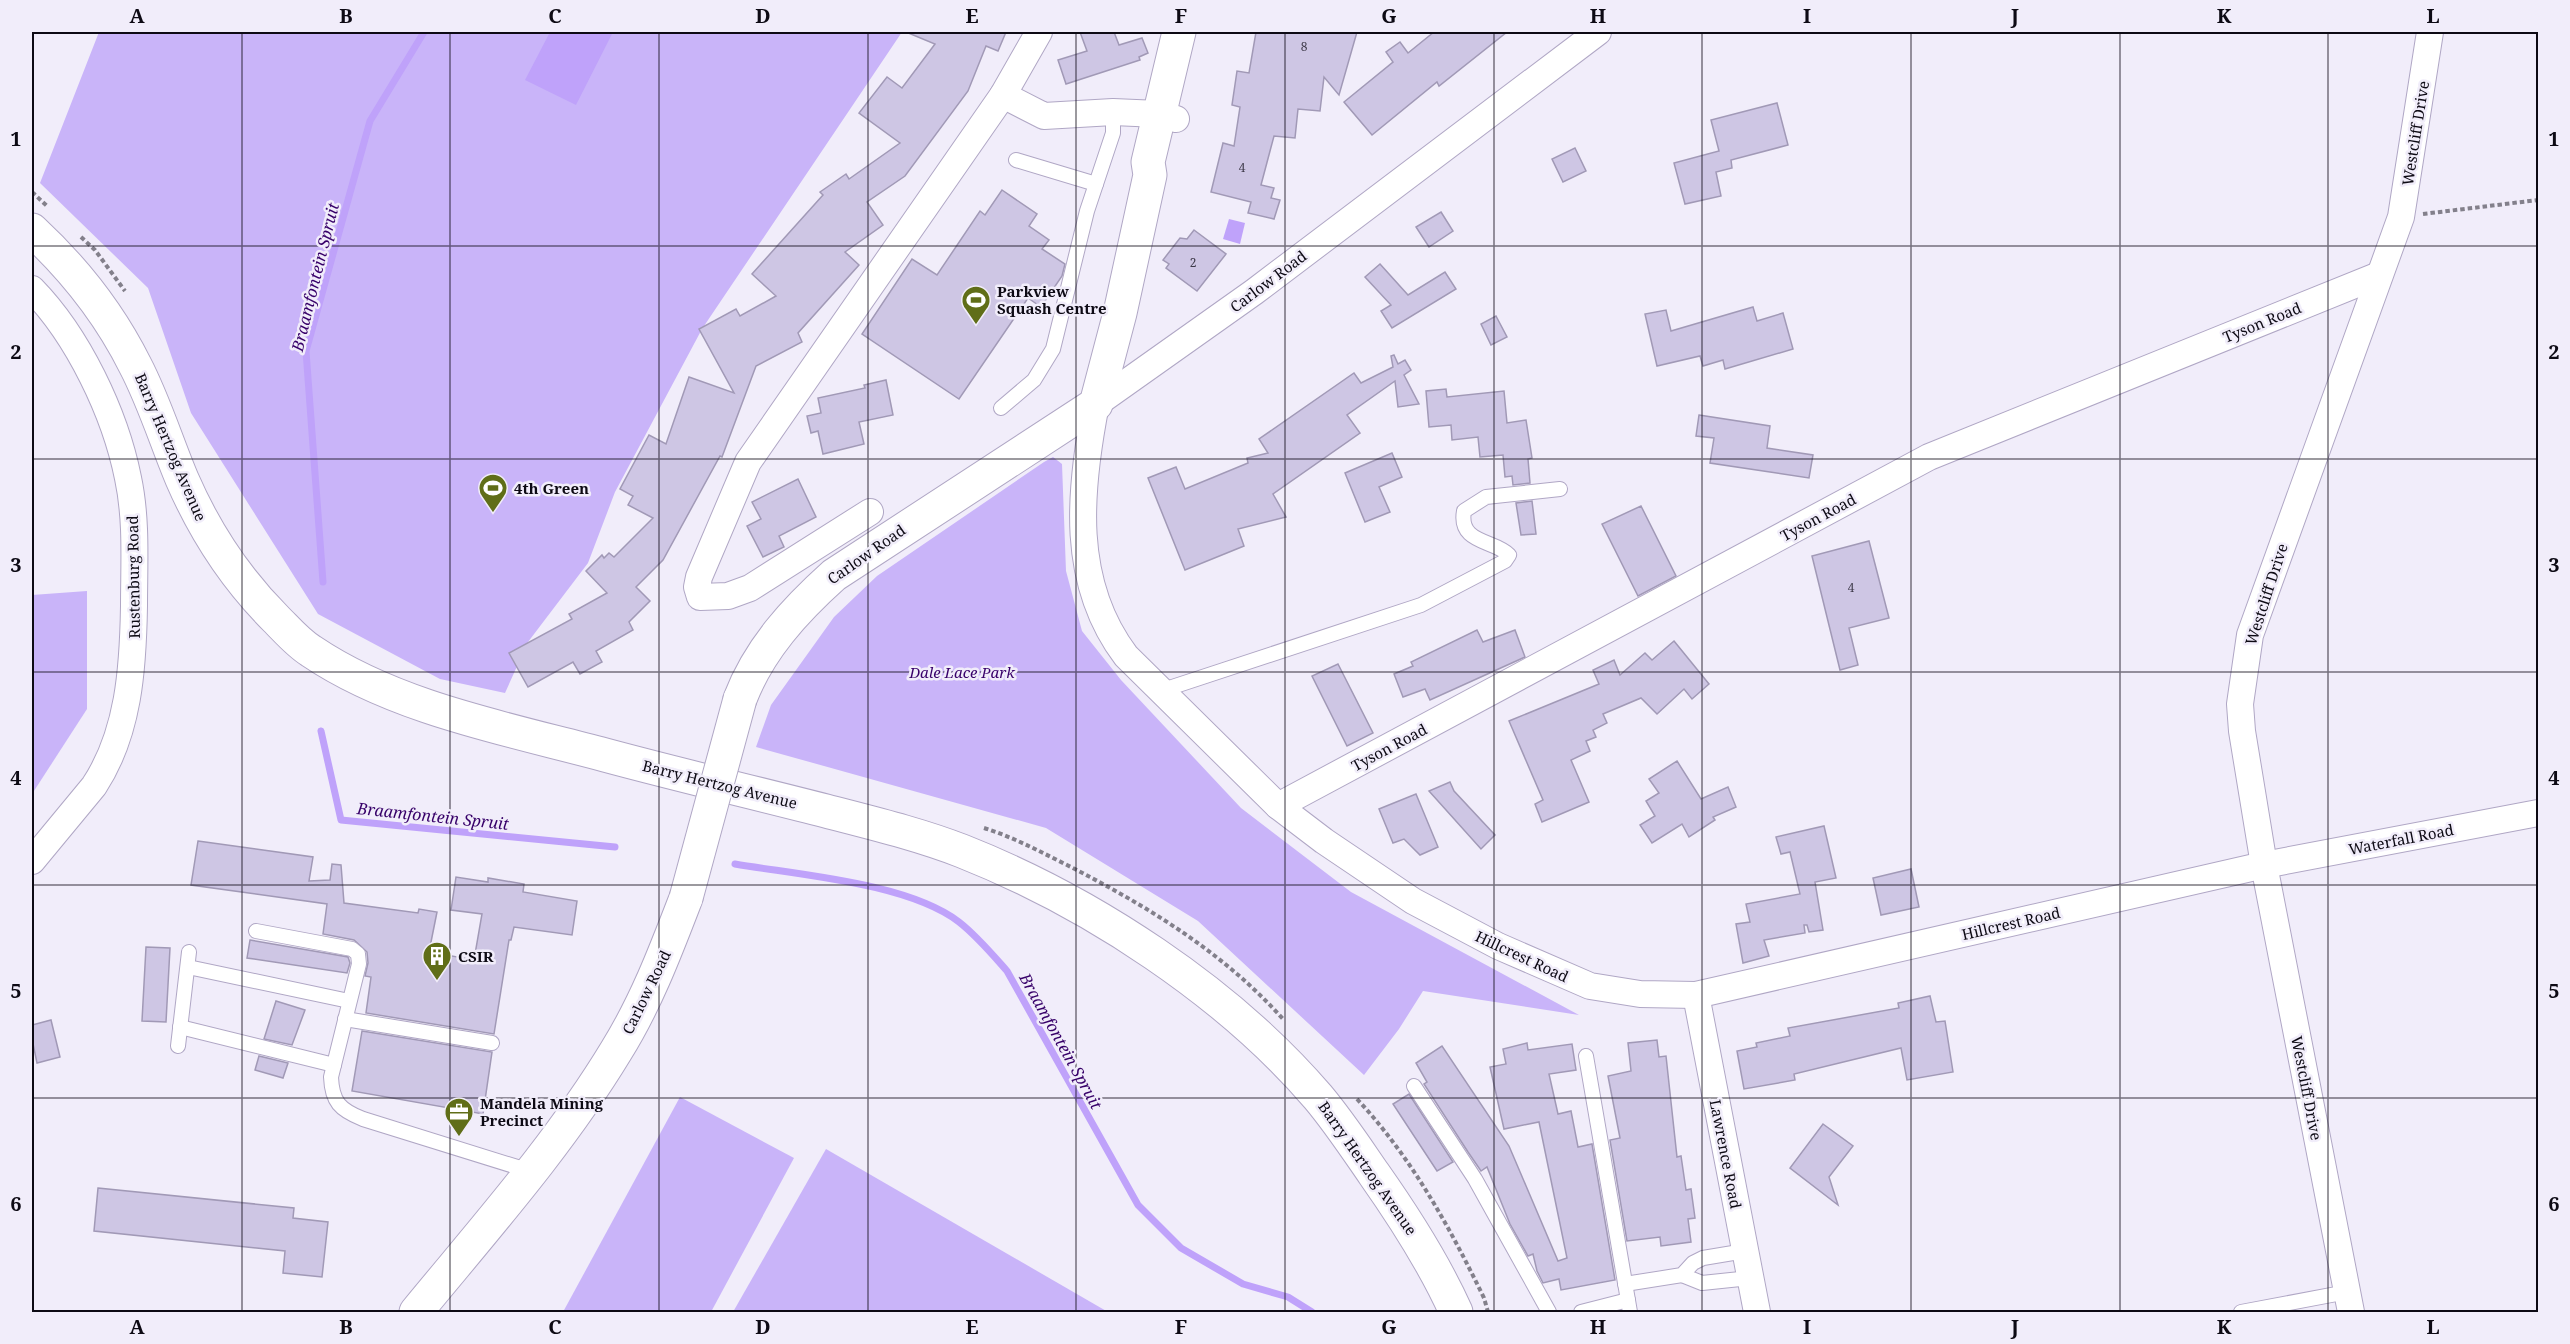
<svg xmlns="http://www.w3.org/2000/svg" width="2570" height="1344" font-family="'Noto Serif',serif">
<style>
.green{fill:#c9b4f9}
.water{fill:#bfa2fa}
.lines{fill:none;stroke-linecap:round;stroke-linejoin:round}
.stream{stroke:#bfa2fa;stroke-width:7}
.building{fill:#cec6e4;stroke:#a199b6;stroke-width:1.5}
.lane-casing{stroke:#b0a7c5;stroke-width:16}
.street-casing{stroke:#b0a7c5;stroke-width:28}
.secondary-casing{stroke:#b0a7c5;stroke-width:35}
.path{stroke:#83808b;stroke-width:4;stroke-dasharray:4.5 3;stroke-linecap:butt}
.lane{stroke:#fff;stroke-width:14}
.street{stroke:#fff;stroke-width:26}
.secondary{stroke:#fff;stroke-width:33}
.secondary-bridge-casing{stroke:#b0a7c5;stroke-width:35;stroke-linecap:butt}
.secondary-bridge{stroke:#fff;stroke-width:33}
.grid{fill:none;stroke:#0d0a14;stroke-width:1.5;stroke-opacity:0.55}
.labels{text-anchor:middle;dominant-baseline:central;stroke-width:5;stroke-linejoin:round;paint-order:stroke}
.number-label{font-size:12px;fill:#3d3948}
.street-label{font-size:15px;fill:#0d0a14;stroke:#f1edfa}
.poi-label{font-size:15px;font-weight:bold;fill:#0d0a14;stroke:#f1edfa;text-anchor:start}
.park-label{font-size:15px;font-style:italic;fill:#38006a;stroke:#f1edfa}
.water-label{font-size:16px;font-style:italic;fill:#370069;stroke:#f1edfa}
.neatline{fill:none;stroke:#0d0a14;stroke-width:2}
.grid-label{font-size:20px;text-anchor:middle;font-weight:bold;fill:#0d0a14}
</style>
<rect width="100%" height="100%" fill="#f1edfa"/>
<g class="green">
<polygon points="99,32 902,32 702,329 615,492 588,563 528,642 505,693 440,679 318,614 191,413 148,288 40,183"/>
<polygon points="1053,457 1062,464 1066,571 1082,631 1121,680 1241,808 1351,892 1579,1015 1423,991 1399,1029 1364,1075 1198,921 1046,828 756,747 771,705 834,617 877,576 1044,462"/>
<polygon points="87,591 87,709 32,794 32,595"/>
<polygon points="680,1097 794,1158 711,1312 563,1312"/>
<polygon points="826,1149 1108,1312 733,1312"/>
</g>
<g class="water">
<polygon points="550,32 613,32 576,105 525,80"/>
<polygon points="1229,219 1245,223 1240,244 1223,239"/>
</g>
<g class="lines">
<g class="stream">
<polyline points="323,582 306,351 370,121 424,32"/>
<polyline points="321,731 341,820 615,847"/>
<path d="M735,864C799,875 908,883 959,922C977,936 992,954 1007,971L1138,1205L1181,1248L1243,1284L1288,1297L1312,1312"/>
</g>
</g>
<g class="building">
<polygon points="906,32 1006,32 998,51 986,46 968,91 905,176 867,202 883,225 845,252 859,265 798,333 802,342 756,366 722,457 720,456 663,560 636,587 650,601 629,622 633,630 596,651 602,662 580,674 573,662 528,687 509,653 572,619 569,614 607,593 586,571 602,555 604,558 609,553 614,557 653,518 628,505 633,496 620,489 649,435 666,444 689,377 734,393 699,329 736,309 740,316 776,296 752,274 823,195 820,192 846,174 849,179 900,143 859,113 887,77 902,88 935,44"/>
<polygon points="1080,32 1114,32 1119,45 1142,38 1148,53 1139,57 1140,60 1066,84 1058,60 1087,51"/>
<polygon points="1256,32 1357,32 1339,95 1324,77 1320,111 1298,109 1295,138 1274,136 1261,185 1274,188 1271,198 1280,200 1274,219 1248,213 1251,202 1211,192 1223,143 1234,146 1240,107 1232,105 1237,71 1249,73"/>
<polygon points="1434,32 1507,32 1439,86 1437,82 1372,135 1344,102 1393,62 1386,52 1400,42 1408,53"/>
<polygon points="1777,103 1788,145 1731,160 1732,168 1716,172 1721,196 1685,204 1674,163 1719,151 1711,120"/>
<polygon points="1575,148 1586,171 1563,182 1552,159"/>
<polygon points="1002,190 1037,214 1029,226 1049,240 1042,249 1065,264 1062,276 1041,307 1028,298 959,399 862,334 912,259 937,275 980,211 985,215"/>
<polygon points="1441,212 1453,231 1429,247 1416,227"/>
<polygon points="1194,230 1226,254 1197,291 1166,268 1169,264 1163,260 1180,238 1187,239"/>
<polygon points="1380,264 1408,295 1445,272 1456,289 1392,328 1381,311 1391,305 1365,277"/>
<polygon points="1753,307 1757,321 1783,313 1793,349 1725,369 1723,360 1703,366 1700,356 1657,366 1645,314 1666,310 1671,331"/>
<polygon points="1496,316 1507,337 1491,345 1481,324"/>
<polygon points="1394,355 1398,364 1405,360 1411,370 1404,375 1419,404 1398,407 1395,381 1347,415 1360,433 1273,494 1286,517 1238,529 1244,546 1185,570 1148,478 1176,467 1185,489 1248,463 1247,458 1268,453 1259,439 1354,373 1361,383 1393,367 1391,356"/>
<polygon points="886,380 893,415 859,422 864,444 823,454 818,431 811,433 807,416 821,413 818,398 865,388 864,385"/>
<polygon points="1446,389 1447,397 1504,391 1507,423 1526,420 1532,458 1528,459 1530,483 1513,485 1512,476 1505,477 1503,455 1480,457 1478,437 1452,440 1451,425 1429,427 1426,391"/>
<polygon points="1699,415 1770,426 1767,448 1813,455 1809,478 1710,463 1714,438 1696,436"/>
<polygon points="1392,453 1402,477 1379,487 1390,512 1365,522 1345,473"/>
<polygon points="798,479 816,517 779,536 784,547 763,557 747,526 761,519 752,502"/>
<polygon points="1532,501 1536,534 1521,535 1516,503"/>
<polygon points="1641,506 1676,576 1638,596 1602,524"/>
<polygon points="1869,541 1889,618 1849,628 1858,665 1840,670 1812,556"/>
<polygon points="1477,630 1483,642 1515,630 1525,657 1430,700 1425,689 1403,697 1394,674 1413,666 1411,662"/>
<polygon points="1674,641 1709,684 1692,699 1684,689 1657,714 1641,698 1603,714 1607,723 1593,730 1596,737 1586,741 1590,751 1571,760 1589,802 1542,822 1535,804 1543,800 1509,721 1599,684 1593,670 1614,660 1620,675 1645,653 1652,660"/>
<polygon points="1338,664 1373,733 1347,746 1312,676"/>
<polygon points="1677,761 1701,799 1728,787 1736,807 1713,817 1715,820 1689,837 1682,824 1652,843 1640,825 1655,816 1646,801 1659,793 1649,779"/>
<polygon points="1450,782 1454,791 1495,835 1481,849 1429,791"/>
<polygon points="1416,794 1438,847 1420,855 1404,839 1393,843 1379,809"/>
<polygon points="1824,826 1836,878 1815,882 1823,930 1809,932 1807,925 1804,925 1805,933 1764,940 1769,956 1743,963 1736,924 1750,922 1746,904 1800,894 1790,852 1781,854 1776,837"/>
<polygon points="198,841 313,857 309,881 330,880 332,864 341,865 344,903 418,913 419,909 437,912 429,952 474,960 482,914 451,910 456,877 488,882 488,878 524,884 523,892 577,901 572,935 514,927 511,940 509,940 494,1034 366,1013 371,977 365,976 368,963 367,952 354,940 323,934 327,904 191,885"/>
<polygon points="1911,869 1919,907 1881,915 1873,878"/>
<polygon points="250,940 348,957 350,963 347,973 247,958"/>
<polygon points="146,947 170,948 166,1022 142,1021"/>
<polygon points="1930,996 1936,1022 1945,1021 1953,1072 1907,1080 1901,1048 1794,1074 1795,1080 1744,1089 1737,1051 1757,1047 1756,1043 1790,1036 1788,1028 1899,1008 1898,1003"/>
<polygon points="276,1001 305,1010 292,1045 264,1039"/>
<polygon points="51,1020 60,1057 37,1063 32,1039 32,1025"/>
<polygon points="362,1031 492,1052 483,1114 352,1091"/>
<polygon points="1657,1040 1659,1057 1666,1056 1677,1157 1681,1156 1686,1190 1691,1189 1695,1218 1688,1219 1691,1242 1661,1246 1660,1237 1627,1241 1610,1140 1620,1138 1608,1076 1631,1071 1628,1043"/>
<polygon points="1527,1043 1528,1050 1572,1044 1576,1070 1549,1074 1558,1114 1571,1111 1578,1147 1592,1144 1615,1280 1561,1290 1559,1279 1543,1283 1537,1271 1533,1254 1528,1256 1510,1224 1487,1167 1481,1171 1468,1152 1424,1084 1427,1082 1416,1063 1442,1046 1509,1146 1558,1261 1567,1258 1539,1122 1504,1129 1490,1067 1506,1064 1503,1049"/>
<polygon points="259,1056 288,1063 283,1078 255,1070"/>
<polygon points="1409,1094 1453,1162 1437,1171 1393,1104"/>
<polygon points="1823,1124 1853,1146 1829,1177 1838,1205 1790,1168"/>
<polygon points="98,1188 294,1208 293,1218 328,1222 322,1277 283,1273 285,1251 94,1231"/>
</g>
<g class="lines">
<g class="lane-casing">
<g id="lane">
<polyline points="1016,160 1096,184"/>
<polyline points="1001,408 1034,380 1053,349 1087,211 1113,133 1113,112"/>
<path d="M1160,691L1421,605L1505,561L1509,555C1495,540 1458,544 1464,511L1486,497L1560,489"/>
<path d="M256,931L352,949L358,954L359,964L331,1077C332,1102 340,1110 363,1119L530,1171"/>
<polyline points="188,967 349,1001"/>
<polyline points="345,1019 492,1043"/>
<polyline points="180,1027 334,1065"/>
<polyline points="178,1046 189,952"/>
<polyline points="1586,1056 1630,1312"/>
<polyline points="1414,1086 1475,1179 1549,1312"/>
<polyline points="1682,1275 1702,1283 1750,1278"/>
<polyline points="1625,1284 1682,1275 1693,1263 1703,1258 1745,1251"/>
<polyline points="1581,1312 1628,1300"/>
<polyline points="2241,1312 2347,1292"/>
</g>
</g>
<g class="street-casing">
<g id="street">
<path d="M1598,32L1254,292L1096,404C1079,491 1070,582 1126,656L1278,806L1324,841L1413,901L1498,946L1590,986L1640,994L1696,995L2264,865L2538,813"/>
<polyline points="1003,95 1044,116 1113,112 1159,114 1176,119"/>
<path d="M32,289C78,336 115,413 128,478C137,520 134,564 134,606C133,668 129,733 94,786L32,861"/>
<polyline points="870,512 750,588 728,596 700,597 697,587 699,577 748,462 1003,95 1039,32"/>
<polyline points="1278,806 1929,457 2379,275"/>
<polyline points="1696,995 1757,1312"/>
<polyline points="2351,1312 2264,865 2242,731 2240,704 2250,635 2401,217 2430,32"/>
</g>
</g>
<g class="secondary-casing">
<g id="secondary">
<path d="M32,230C74,269 109,313 135,365C154,401 166,441 182,479C205,532 235,578 276,619C287,630 298,643 311,651C395,708 508,729 605,755C679,775 752,792 826,811C872,823 918,834 962,851C1091,902 1228,992 1318,1097C1339,1122 1356,1148 1374,1174C1405,1218 1434,1263 1456,1312"/>
<path d="M740,699C759,649 795,610 834,575L1096,404L1120,313L1150,175L1148,162L1179,32"/>
<path d="M416,1312C485,1228 559,1145 616,1051C646,1003 666,950 686,898"/>
</g>
</g>
<g class="path">
<polyline points="32,192 47,206"/>
<polyline points="2423,214 2538,200"/>
<polyline points="81,237 95,250 125,291"/>
<path d="M984,828C1013,837 1039,851 1067,865C1147,906 1223,952 1283,1019"/>
<path d="M1357,1099C1412,1158 1449,1226 1484,1298L1488,1312"/>
</g>
<use href="#lane" class="lane"/>
<use href="#street" class="street"/>
<use href="#secondary" class="secondary"/>
<g class="secondary-bridge-casing">
<polyline id="secondary-bridge" points="686,898 740,699"/>
</g>
<use href="#secondary-bridge" class="secondary-bridge"/>
</g>
<path class="grid" d="M242,32V1312M450,32V1312M659,32V1312M868,32V1312M1076,32V1312M1285,32V1312M1494,32V1312M1702,32V1312M1911,32V1312M2120,32V1312M2328,32V1312M32,246H2538M32,459H2538M32,672H2538M32,885H2538M32,1098H2538"/>
<defs>
<g id="stadium-pin" transform="scale(1.5)"><path d="M0 17L-7.5 6A9.5 9.5 0 1 1 7.5 6Z" fill="#606e18" stroke="#f1edfa"/><path d="M0-5a6.5 5 0 1 0 0 10a6.5 5 0 1 0 0-10ZM-3.5-1.8h7v3.6h-7Z" fill="#fff"/></g>
<g id="building-pin" transform="scale(1.5)"><path d="M0 17L-7.5 6A9.5 9.5 0 1 1 7.5 6Z" fill="#606e18" stroke="#f1edfa"/><path d="M-4-6H4V6H1V3H-1V6H-4ZM-2.5-4.3h1.7v1.8h-1.7ZM.8-4.3h1.7v1.8H.8ZM-2.5-1h1.7V.8h-1.7ZM.8-1h1.7V.8H.8Z" fill="#fff"/></g>
<g id="office-pin" transform="scale(1.5)"><path d="M0 17L-7.5 6A9.5 9.5 0 1 1 7.5 6Z" fill="#606e18" stroke="#f1edfa"/><path d="M-6-3h4V-5.5h4V-3h4V5H-6ZM-1-4.5V-3h2v-1.5ZM-6 0V1H6V0Z" fill="#fff"/></g>
</defs>
<g fill-rule="evenodd">
<use href="#stadium-pin" x="976" y="300"/>
<use href="#stadium-pin" x="493" y="488"/>
<use href="#building-pin" x="437" y="956"/>
<use href="#office-pin" x="459" y="1112"/>
</g>
<g class="labels">
<g class="number-label">
<text x="1304" y="46">8</text>
<text x="1242" y="167">4</text>
<text x="1193" y="262">2</text>
<text x="1851" y="587">4</text>
</g>
<g class="street-label">
<text transform="translate(2415 133) rotate(-81)">Westcliff Drive</text>
<text transform="translate(1268 281) rotate(-37)">Carlow Road</text>
<text transform="translate(2262 322) rotate(-22)">Tyson Road</text>
<text transform="translate(171 447) rotate(67)">Barry Hertzog Avenue</text>
<text transform="translate(1818 517) rotate(-28)">Tyson Road</text>
<text transform="translate(866 554) rotate(-35)">Carlow Road</text>
<text transform="translate(133 577) rotate(-91)">Rustenburg Road</text>
<text transform="translate(2266 594) rotate(-72)">Westcliff Drive</text>
<text transform="translate(1389 747) rotate(-28)">Tyson Road</text>
<text transform="translate(720 784) rotate(14)">Barry Hertzog Avenue</text>
<text transform="translate(2401 839) rotate(-11)">Waterfall Road</text>
<text transform="translate(2011 923) rotate(-13)">Hillcrest Road</text>
<text transform="translate(1522 956) rotate(25)">Hillcrest Road</text>
<text transform="translate(646 992) rotate(-64)">Carlow Road</text>
<text transform="translate(2307 1088) rotate(79)">Westcliff Drive</text>
<text transform="translate(1726 1154) rotate(79)">Lawrence Road</text>
<text transform="translate(1368 1168) rotate(55)">Barry Hertzog Avenue</text>
</g>
<g class="poi-label">
<text x="997" y="291">Parkview<tspan x="997" dy="17">Squash Centre</tspan></text>
<text x="514" y="488">4th Green</text>
<text x="458" y="956">CSIR</text>
<text x="480" y="1103">Mandela Mining<tspan x="480" dy="17">Precinct</tspan></text>
</g>
<g class="park-label">
<text x="962" y="672">Dale Lace Park</text>
</g>
<g class="water-label">
<text transform="translate(315 277) rotate(-76)">Braamfontein Spruit</text>
<text transform="translate(433 816) rotate(6)">Braamfontein Spruit</text>
<text transform="translate(1061 1041) rotate(61)">Braamfontein Spruit</text>
</g>
</g>
<rect width="2570" height="1344" fill="none" stroke="#f1edfa" stroke-width="66"/>
<rect x="33" y="33" width="2504" height="1278" class="neatline"/>
<g class="grid-label">
<text x="137" y="23">A</text>
<text x="346" y="23">B</text>
<text x="555" y="23">C</text>
<text x="763" y="23">D</text>
<text x="972" y="23">E</text>
<text x="1181" y="23">F</text>
<text x="1389" y="23">G</text>
<text x="1598" y="23">H</text>
<text x="1807" y="23">I</text>
<text x="2015" y="23">J</text>
<text x="2224" y="23">K</text>
<text x="2433" y="23">L</text>
<text x="16" y="146">1</text>
<text x="2554" y="146">1</text>
<text x="16" y="359">2</text>
<text x="2554" y="359">2</text>
<text x="16" y="572">3</text>
<text x="2554" y="572">3</text>
<text x="16" y="785">4</text>
<text x="2554" y="785">4</text>
<text x="16" y="998">5</text>
<text x="2554" y="998">5</text>
<text x="16" y="1211">6</text>
<text x="2554" y="1211">6</text>
<text x="137" y="1334">A</text>
<text x="346" y="1334">B</text>
<text x="555" y="1334">C</text>
<text x="763" y="1334">D</text>
<text x="972" y="1334">E</text>
<text x="1181" y="1334">F</text>
<text x="1389" y="1334">G</text>
<text x="1598" y="1334">H</text>
<text x="1807" y="1334">I</text>
<text x="2015" y="1334">J</text>
<text x="2224" y="1334">K</text>
<text x="2433" y="1334">L</text>
</g>
</svg>
